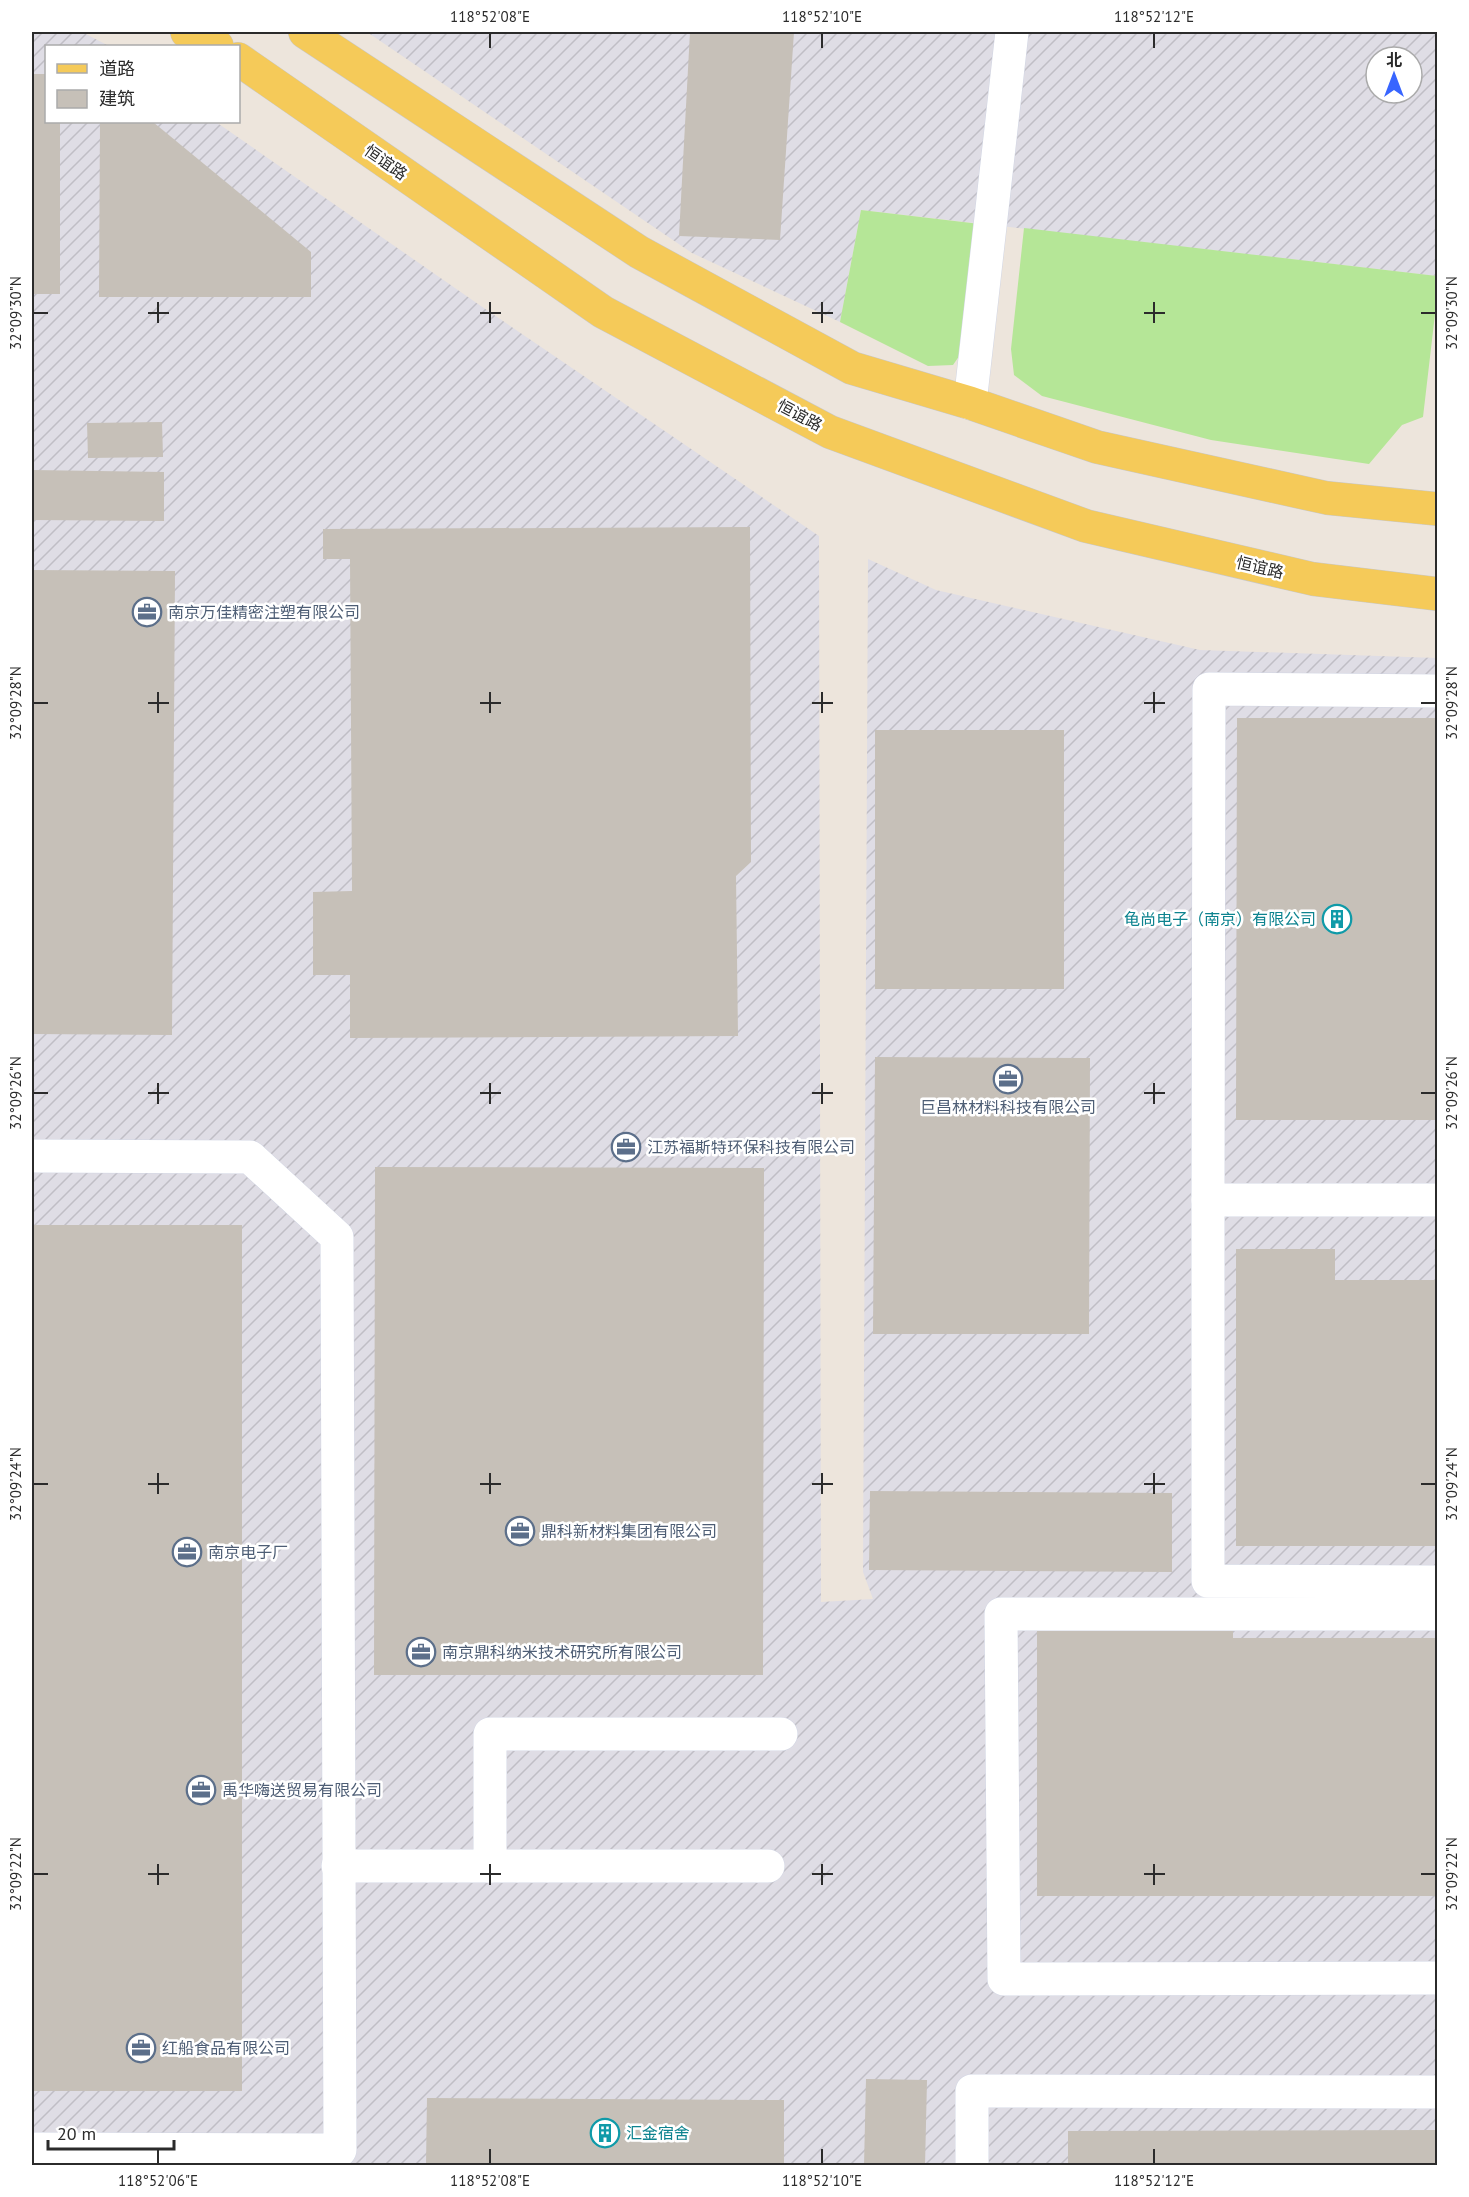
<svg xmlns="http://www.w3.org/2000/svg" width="1469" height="2197" font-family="'PT Sans','Noto Sans SC',sans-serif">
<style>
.industrial{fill:url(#industrial-furrows);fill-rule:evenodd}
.grass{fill:#b5e697}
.building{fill:#c6c0b8}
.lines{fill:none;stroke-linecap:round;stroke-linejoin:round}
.minor-casing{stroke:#d2d6e4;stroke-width:34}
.major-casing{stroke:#c8c8c8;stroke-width:34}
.minor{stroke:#fff;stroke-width:33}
.major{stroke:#f5ca59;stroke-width:33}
.ticks{fill:none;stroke:#2b2b2b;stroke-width:2}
.labels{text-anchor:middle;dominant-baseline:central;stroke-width:5;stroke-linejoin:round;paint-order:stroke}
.street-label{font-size:16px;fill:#2b2b2b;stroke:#fff}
.service-label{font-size:16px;fill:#4e5e75;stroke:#fff;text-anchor:start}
.culture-label{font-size:16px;fill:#0d838f;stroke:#fff;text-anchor:end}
.neatline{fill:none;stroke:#2b2b2b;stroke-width:2}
.ticks-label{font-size:15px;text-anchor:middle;fill:#2b2b2b}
</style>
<defs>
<pattern id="industrial-furrows" width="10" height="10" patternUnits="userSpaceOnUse" patternTransform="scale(1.5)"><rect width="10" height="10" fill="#dfdde5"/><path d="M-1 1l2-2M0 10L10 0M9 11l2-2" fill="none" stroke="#c0bec5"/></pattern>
</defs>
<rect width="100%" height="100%" fill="#ede5dc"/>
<g class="industrial">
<polygon points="32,32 82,32 109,46 46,46 46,122 216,122 478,304 819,536 821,1602 873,1599 863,1572 868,559 936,590 1200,650 1437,658 1438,2165 32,2166"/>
<path d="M367,32H1437V276L861,210L840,322L692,253ZM1376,57H1412V93H1376Z"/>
</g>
<g class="grass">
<polygon points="861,210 980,224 964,349 953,365 928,366 840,322"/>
<polygon points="1024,228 1437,276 1437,297 1423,417 1402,425 1369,464 1211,440 1042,396 1014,375 1011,349"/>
</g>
<g class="building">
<polygon points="690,32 794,32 780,240 679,236"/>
<polygon points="32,74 46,74 46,122 60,122 60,294 32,294"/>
<polygon points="100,122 153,122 311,252 311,297 99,297"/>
<polygon points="162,422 163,457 88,458 87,423"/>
<polygon points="32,470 164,472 164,521 32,520"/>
<polygon points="750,527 751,862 736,876 738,1036 350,1038 350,975 313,975 313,892 352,891 350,559 323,559 323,529"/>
<polygon points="32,570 175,571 172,1035 32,1034"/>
<polygon points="1237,718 1438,718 1438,1120 1236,1120"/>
<rect x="875" y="730" width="189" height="259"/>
<polygon points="875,1057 1090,1058 1089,1334 873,1334"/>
<polygon points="375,1167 764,1168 763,1675 374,1675"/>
<rect x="32" y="1225" width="210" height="866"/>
<polygon points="1236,1249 1335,1249 1335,1280 1438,1280 1438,1546 1236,1546"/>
<polygon points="870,1491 1172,1493 1172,1572 869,1570"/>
<polygon points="1037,1622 1233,1622 1233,1638 1438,1638 1438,1896 1037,1896"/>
<polygon points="866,2079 927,2080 925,2166 864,2166"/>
<polygon points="427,2098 784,2100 784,2166 426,2166"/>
<polygon points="1438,2130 1438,2166 1068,2166 1068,2131"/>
</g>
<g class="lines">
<g class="minor-casing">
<g id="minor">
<polyline points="970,403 1012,32"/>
<polyline points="32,1156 250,1157 337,1237 340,2150 32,2149"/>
<polyline points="1208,1200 1209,689 1438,691"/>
<polyline points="1438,1200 1208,1200 1208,1581 1438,1582"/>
<polyline points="1438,1614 1001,1614 1004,1979 1438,1978"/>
<polyline points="338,1866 768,1866"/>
<polyline points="490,1866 490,1734 781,1734"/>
<polyline points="972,2166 972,2091 1438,2092"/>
</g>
</g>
<g class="major-casing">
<g id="major">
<polyline points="187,32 217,46"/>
<polyline points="305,32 639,252 852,368 970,403 1097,447 1327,498 1438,509"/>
<polyline points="238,59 603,312 830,432 1086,526 1313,579 1438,594"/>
</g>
</g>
<use href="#minor" class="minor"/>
<use href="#major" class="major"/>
</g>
<path class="ticks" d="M490,33V48M822,33V48M1154,33V48M158,302V323M490,302V323M822,302V323M1154,302V323M33,313H48M148,313H169M480,313H501M812,313H833M1144,313H1165M1421,313H1436M158,692V713M490,692V713M822,692V713M1154,692V713M33,703H48M148,703H169M480,703H501M812,703H833M1144,703H1165M1421,703H1436M158,1083V1104M490,1083V1104M822,1083V1104M1154,1083V1104M33,1093H48M148,1093H169M480,1093H501M812,1093H833M1144,1093H1165M1421,1093H1436M158,1473V1494M490,1473V1494M822,1473V1494M1154,1473V1494M33,1484H48M148,1484H169M480,1484H501M812,1484H833M1144,1484H1165M1421,1484H1436M158,1864V1885M490,1864V1885M822,1864V1885M1154,1864V1885M33,1874H48M148,1874H169M480,1874H501M812,1874H833M1144,1874H1165M1421,1874H1436M158,2149V2164M490,2149V2164M822,2149V2164M1154,2149V2164"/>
<defs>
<g id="office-ring" transform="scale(1.5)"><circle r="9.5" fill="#fff" stroke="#5c6f8a" stroke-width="1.5"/><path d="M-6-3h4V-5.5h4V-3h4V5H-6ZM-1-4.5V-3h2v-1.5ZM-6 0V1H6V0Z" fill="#5c6f8a"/></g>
<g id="building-ring" transform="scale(1.5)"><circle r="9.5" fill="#fff" stroke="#0f9aa8" stroke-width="1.5"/><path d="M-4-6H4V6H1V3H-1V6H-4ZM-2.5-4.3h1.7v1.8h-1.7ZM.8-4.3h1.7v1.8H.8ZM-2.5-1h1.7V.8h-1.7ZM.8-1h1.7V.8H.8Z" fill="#0f9aa8"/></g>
</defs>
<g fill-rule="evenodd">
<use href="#office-ring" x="147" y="612"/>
<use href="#building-ring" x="1337" y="919"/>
<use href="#office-ring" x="1008" y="1079"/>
<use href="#office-ring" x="626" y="1147"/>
<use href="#office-ring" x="520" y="1531"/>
<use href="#office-ring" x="187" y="1552"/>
<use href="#office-ring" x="421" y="1652"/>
<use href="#office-ring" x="201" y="1790"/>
<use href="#office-ring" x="141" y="2048"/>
<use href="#building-ring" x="605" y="2133"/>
</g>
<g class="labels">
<g class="street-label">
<text transform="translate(386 162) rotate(35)">恒谊路</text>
<text transform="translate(800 415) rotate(28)">恒谊路</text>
<text transform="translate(1260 567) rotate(13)">恒谊路</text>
</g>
<g class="service-label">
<text x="168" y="612">南京万佳精密注塑有限公司</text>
<text x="1008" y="1107" text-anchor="middle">巨昌林材料科技有限公司</text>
<text x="647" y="1147">江苏福斯特环保科技有限公司</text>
<text x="541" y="1531">鼎科新材料集团有限公司</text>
<text x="208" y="1552">南京电子厂</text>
<text x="442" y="1652">南京鼎科纳米技术研究所有限公司</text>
<text x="222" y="1790">禹华嗨送贸易有限公司</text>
<text x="162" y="2048">红船食品有限公司</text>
</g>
<g class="culture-label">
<text x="1316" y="919">龟尚电子（南京）有限公司</text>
<text x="626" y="2133" text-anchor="start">汇金宿舍</text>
</g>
</g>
<rect width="1469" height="2197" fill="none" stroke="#ffffff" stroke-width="66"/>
<rect x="45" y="45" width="195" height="78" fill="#ffffff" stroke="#aaaaaa" stroke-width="1.5"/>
<rect x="57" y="64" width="30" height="9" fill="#f5ca59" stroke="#aaaaaa" stroke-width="1.5"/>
<text x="99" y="75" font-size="18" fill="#2b2b2b">道路</text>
<rect x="57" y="90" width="30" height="18" fill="#c6c0b8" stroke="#aaaaaa" stroke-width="1.5"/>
<text x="99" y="105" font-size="18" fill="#2b2b2b">建筑</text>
<g transform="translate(1394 75)"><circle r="28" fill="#ffffff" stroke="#aaaaaa" stroke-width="1.5"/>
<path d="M0-4.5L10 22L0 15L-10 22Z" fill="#3865ff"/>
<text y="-9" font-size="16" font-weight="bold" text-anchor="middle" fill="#2b2b2b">北</text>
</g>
<path d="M48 2140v9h126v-9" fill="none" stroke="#2b2b2b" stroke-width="3"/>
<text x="57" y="2140" font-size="18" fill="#2b2b2b" stroke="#ffffff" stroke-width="4.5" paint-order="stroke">20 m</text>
<rect x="33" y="33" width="1403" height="2131" class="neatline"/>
<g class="ticks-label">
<text x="490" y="22">118°52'08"E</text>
<text x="822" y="22">118°52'10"E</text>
<text x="1154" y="22">118°52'12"E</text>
<text transform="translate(16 313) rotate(-90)" y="5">32°09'30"N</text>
<text transform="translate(1452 313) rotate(-90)" y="5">32°09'30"N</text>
<text transform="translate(16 703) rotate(-90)" y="5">32°09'28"N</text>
<text transform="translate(1452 703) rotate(-90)" y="5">32°09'28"N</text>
<text transform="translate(16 1093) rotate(-90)" y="5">32°09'26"N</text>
<text transform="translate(1452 1093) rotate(-90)" y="5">32°09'26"N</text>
<text transform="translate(16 1484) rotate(-90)" y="5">32°09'24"N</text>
<text transform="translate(1452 1484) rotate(-90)" y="5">32°09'24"N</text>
<text transform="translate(16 1874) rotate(-90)" y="5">32°09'22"N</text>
<text transform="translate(1452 1874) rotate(-90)" y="5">32°09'22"N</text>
<text x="158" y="2186">118°52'06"E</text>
<text x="490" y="2186">118°52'08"E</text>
<text x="822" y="2186">118°52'10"E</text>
<text x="1154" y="2186">118°52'12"E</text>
</g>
</svg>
